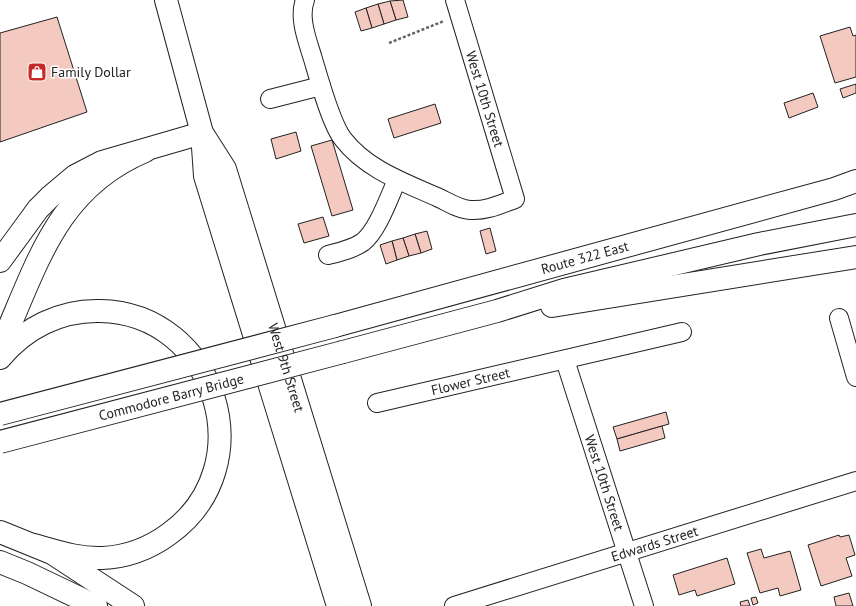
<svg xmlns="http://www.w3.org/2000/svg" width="856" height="606" font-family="'PT Sans',sans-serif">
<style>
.building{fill:#f3c9c0;stroke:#222}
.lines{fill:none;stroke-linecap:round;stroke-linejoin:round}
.minor-casing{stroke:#222;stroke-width:20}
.major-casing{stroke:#222;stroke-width:24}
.highway-casing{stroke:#222;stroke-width:24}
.path{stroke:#646464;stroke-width:2.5;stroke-dasharray:3 2;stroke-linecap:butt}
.minor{stroke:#fff;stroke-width:18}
.major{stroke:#fff;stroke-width:22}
.highway{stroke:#fff;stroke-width:22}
.highway-bridge-casing{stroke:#222;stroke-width:24;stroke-linecap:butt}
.highway-bridge{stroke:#fff;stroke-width:22}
.labels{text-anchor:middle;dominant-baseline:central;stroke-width:3;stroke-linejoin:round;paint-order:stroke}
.poi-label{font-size:14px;fill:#222;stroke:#fff;text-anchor:start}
.street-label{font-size:14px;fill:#222;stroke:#fff}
</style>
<rect width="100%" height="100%" fill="#fff"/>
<g class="building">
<polygon points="403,0 408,17 396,20 390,1"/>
<polygon points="390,1 396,20 384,24 378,4"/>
<polygon points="378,4 384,24 372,28 366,8"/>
<polygon points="366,8 372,28 361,31 355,12"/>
<polygon points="57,17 87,112 0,142 0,33"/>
<polygon points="850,27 853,36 856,35 856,77 835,83 820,36"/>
<polygon points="856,84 856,93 843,98 840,89"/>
<polygon points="813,93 818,107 789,118 784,103"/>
<polygon points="435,104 441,123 394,138 388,119"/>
<polygon points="296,132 301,151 276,159 271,139"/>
<polygon points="332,140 353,210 332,216 311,146"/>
<polygon points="323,217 329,236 304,243 298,224"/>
<polygon points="490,228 496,251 486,254 480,231"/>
<polygon points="427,231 432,249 421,253 415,234"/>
<polygon points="415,234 421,253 409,256 403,238"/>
<polygon points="403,238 409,256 397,260 392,241"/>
<polygon points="392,241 397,260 386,264 380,245"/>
<polygon points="666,412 669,424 617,439 613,427"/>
<polygon points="662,426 665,438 620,451 617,439"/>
<polygon points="839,535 840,537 849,535 855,555 846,558 852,576 821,586 808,545"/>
<polygon points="761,549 764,558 790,551 801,590 780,596 778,588 760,593 747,553"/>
<polygon points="727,558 735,584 697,596 695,590 679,595 673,575"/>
<polygon points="849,593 853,606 836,606 834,597"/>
<polygon points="756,597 758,603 753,605 751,598"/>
<polygon points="748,600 750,606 741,606 740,602"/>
</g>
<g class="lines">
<g class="minor-casing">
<g id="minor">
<path d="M305,0C298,18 308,42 313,59C319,79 331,124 343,139C366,169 403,182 437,197C448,202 460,210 471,210C487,211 501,204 515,199L455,0"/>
<polyline points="270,99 321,86"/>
<path d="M328,255C340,252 353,249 363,242C378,230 389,197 397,180"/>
<polyline points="839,318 856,377"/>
<path id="s1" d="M565,360L644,606"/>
<path id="s2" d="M377,403L682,332"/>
<path id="s3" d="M454,606L856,481"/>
</g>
</g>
<g class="major-casing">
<g id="major">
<polyline points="166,0 202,133 205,176 338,606"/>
<path id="s4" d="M204,136L225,169L360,606"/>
</g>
</g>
<g class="highway-casing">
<g id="highway">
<polyline points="0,261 38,209 50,197 75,176 102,162 202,133"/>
<polyline points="552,306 856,257"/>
<path id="s5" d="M335,326L834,189L856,181"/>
<path d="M0,348C37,266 55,189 145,151"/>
<polyline points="343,352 497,311 564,290 759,244 856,225"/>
<path d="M0,358C25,328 60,310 100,311C216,313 264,466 169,534C150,548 126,557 102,558C78,559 56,551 34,545"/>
<polyline points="0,532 52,553 133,606"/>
<polyline points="0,562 27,573 96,606"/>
</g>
</g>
<polyline class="path" points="389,43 444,21"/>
<use href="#minor" class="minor"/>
<use href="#major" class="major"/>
<use href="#highway" class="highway"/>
<g class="highway-bridge-casing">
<g id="highway-bridge">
<polyline points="0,414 335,326"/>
<path id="s6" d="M0,442L343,352"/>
</g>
</g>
<use href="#highway-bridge" class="highway-bridge"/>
</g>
<defs>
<g id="shop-square" transform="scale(1)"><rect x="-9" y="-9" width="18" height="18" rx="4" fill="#c62828" stroke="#fff"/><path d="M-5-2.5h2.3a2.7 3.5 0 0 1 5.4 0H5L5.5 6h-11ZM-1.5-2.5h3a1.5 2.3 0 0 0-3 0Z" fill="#fff"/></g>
</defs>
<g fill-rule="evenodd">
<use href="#shop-square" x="37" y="72"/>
</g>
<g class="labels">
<g class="poi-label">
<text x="51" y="72">Family Dollar</text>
</g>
<g class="street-label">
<text transform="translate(485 99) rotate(73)">West 10th Street</text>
<text stroke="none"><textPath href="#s5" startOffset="259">Route 322 East</textPath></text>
<text stroke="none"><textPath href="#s4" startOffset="247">West 9th Street</textPath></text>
<text stroke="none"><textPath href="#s2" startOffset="96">Flower Street</textPath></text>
<text stroke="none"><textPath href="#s6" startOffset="177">Commodore Barry Bridge</textPath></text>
<text stroke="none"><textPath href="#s1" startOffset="129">West 10th Street</textPath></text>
<text stroke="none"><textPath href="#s3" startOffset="210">Edwards Street</textPath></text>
</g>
</g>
</svg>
